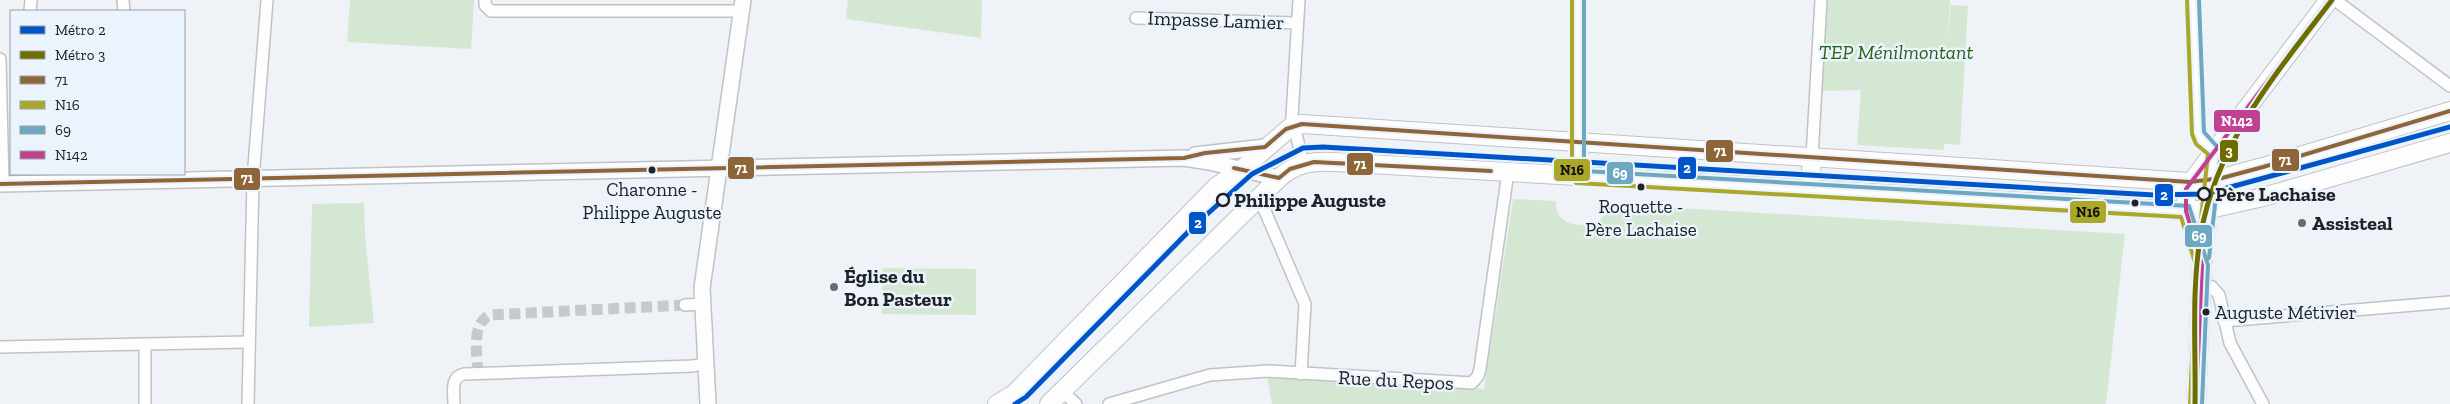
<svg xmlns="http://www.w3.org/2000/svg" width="2450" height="404" font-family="'Zilla Slab',serif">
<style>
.green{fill:#d3e7d2}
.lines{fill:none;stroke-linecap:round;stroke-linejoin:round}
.street-tunnel{stroke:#c6c9ce;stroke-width:11;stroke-dasharray:11 5.5;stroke-linecap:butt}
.street-casing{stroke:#bfc2c6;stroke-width:14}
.secondary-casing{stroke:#bfc2c6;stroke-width:18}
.primary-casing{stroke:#bfc2c6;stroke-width:20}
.street{stroke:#fdfdfe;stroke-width:11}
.secondary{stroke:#fdfdfe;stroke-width:15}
.primary{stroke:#fdfdfe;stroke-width:18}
.bus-1-casing{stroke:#ebf3fc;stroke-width:8}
.bus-2-casing{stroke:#ebf3fc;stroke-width:8}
.bus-3-casing{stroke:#ebf3fc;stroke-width:8}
.bus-4-casing{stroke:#ebf3fc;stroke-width:8}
.bus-1{stroke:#8d6538;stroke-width:4}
.bus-2{stroke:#aba829;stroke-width:4}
.bus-3{stroke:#6ea7c0;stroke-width:4}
.bus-4{stroke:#c04191;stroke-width:4}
.metro-1-casing{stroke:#ebf3fc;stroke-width:9}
.metro-2-casing{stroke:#ebf3fc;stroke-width:9}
.metro-1{stroke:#0055c8;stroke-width:5}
.metro-2{stroke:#6e6e00;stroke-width:5}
.bus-dot{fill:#202326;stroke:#ebf3fc;stroke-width:2}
.stop-dot{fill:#ebf3fc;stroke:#202326;stroke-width:2.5}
.poi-dot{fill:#686c70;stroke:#ebf3fc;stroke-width:2}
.labels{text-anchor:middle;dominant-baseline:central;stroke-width:5;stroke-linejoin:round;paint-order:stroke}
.bus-label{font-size:19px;fill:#202326;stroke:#ebf3fc}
.street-label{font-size:20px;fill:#202326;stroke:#ebf3fc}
.park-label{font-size:20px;font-style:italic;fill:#256411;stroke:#ebf3fc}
.stop-label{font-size:20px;font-weight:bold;fill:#202326;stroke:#ebf3fc;text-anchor:start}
.poi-label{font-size:20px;font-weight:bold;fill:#202326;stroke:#ebf3fc;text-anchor:start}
.line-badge{stroke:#ebf3fc;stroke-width:2}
.badge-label{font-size:14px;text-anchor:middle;font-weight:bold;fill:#fff}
.pale-badge-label{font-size:14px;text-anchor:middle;font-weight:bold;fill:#111}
</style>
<rect width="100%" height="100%" fill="#eff3f8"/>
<g class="green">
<polygon points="350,0 474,0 471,49 347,42"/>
<polygon points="848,0 982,0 981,38 846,19"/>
<polygon points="1826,0 1950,0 1948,42 1951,5 1968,6 1960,145 1944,144 1944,150 1857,145 1861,90 1822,91"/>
<path d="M1513,199L1556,201C1553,235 1609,230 1609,204L2125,234L2106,404H1272L1267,377L1484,389Z"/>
<polygon points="364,203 365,237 374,323 309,327 312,204"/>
<polygon points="882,268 976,269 976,315 882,314"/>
</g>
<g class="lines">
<path class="street-tunnel" d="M478,373C477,353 471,326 489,315L685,305"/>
<g class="street-casing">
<g id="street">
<polyline points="123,0 124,11"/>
<polyline points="485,0 485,5 491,11 742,11"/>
<polyline points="1299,0 1292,117 1303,163"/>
<polyline points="2193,0 2198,133 2201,140 2215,151"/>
<polyline points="2335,0 2450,86"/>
<polyline points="30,11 31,0"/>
<polyline points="1136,18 1297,23"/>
<polyline points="0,59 3,184"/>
<polyline points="1812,157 1821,0"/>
<polyline points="1259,197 1305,304 1301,374"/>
<polyline points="2201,285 2212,287 2219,295 2230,343 2263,404"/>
<polyline points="685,305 703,304"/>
<polyline points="2224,321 2450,302"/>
<polyline points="0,347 145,344"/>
<polyline points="1062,391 1076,404"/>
<polyline points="145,404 145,344 249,342"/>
<polyline points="248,404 253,179 267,0"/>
<path d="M454,404C454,392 450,377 464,374L693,366L706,363"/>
<polyline points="1109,404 1210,375 1268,371 1472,383 1478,376 1480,369 1508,172"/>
</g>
</g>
<g class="secondary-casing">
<g id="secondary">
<polyline points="1578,0 1578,177"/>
<polyline points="1195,155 1265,147"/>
<polyline points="0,184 1184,158 1209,162 1279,178"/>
<polyline points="708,404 702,288 743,0"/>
</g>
</g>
<g class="primary-casing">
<g id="primary">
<polyline points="1810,190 1812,157"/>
<polyline points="2202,265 2186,211 2186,189 2329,0"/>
<polyline points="997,404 1014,394 1217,186 1241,170 1293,125 1302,124 2190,182 2222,178 2263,167 2450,111"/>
<path d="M1049,404L1279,178C1296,163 1312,161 1335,162L2186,211L2210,209L2263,197L2450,143"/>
<polyline points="2196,404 2202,265 2213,168"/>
</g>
</g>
<use href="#street" class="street"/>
<use href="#secondary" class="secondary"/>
<use href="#primary" class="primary"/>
<g class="bus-1-casing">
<g id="bus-1">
<polyline points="1234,168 1279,178 1290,169 1314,162 1491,171"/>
<polyline points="0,184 1184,158 1205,153 1265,147 1286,129 1302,124 2190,182 2222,178 2263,167 2450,111"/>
</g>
</g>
<g class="bus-2-casing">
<g id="bus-2">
<polyline points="1572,0 1572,177 1576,183 2181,217 2196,266 2190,404"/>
<polyline points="2187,0 2192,134 2196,144 2208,154 2197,256"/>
</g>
</g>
<g class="bus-3-casing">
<g id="bus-3">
<polyline points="1584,0 1584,171 2189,206 2208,265 2202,404"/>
<polyline points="2199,0 2204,132 2221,151 2209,258"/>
</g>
</g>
<g class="bus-4-casing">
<polyline id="bus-4" points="2196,404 2202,265 2186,211 2186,189 2329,0"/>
</g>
<use href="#bus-1" class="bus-1"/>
<use href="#bus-2" class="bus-2"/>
<use href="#bus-3" class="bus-3"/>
<use href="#bus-4" class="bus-4"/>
<g class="metro-1-casing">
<polyline id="metro-1" points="1015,404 1026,397 1195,225 1252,174 1303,148 1323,147 2154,195 2205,194 2450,127"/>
</g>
<g class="metro-2-casing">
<path id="metro-2" d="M2195,404C2196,348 2191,289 2201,233C2217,142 2278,71 2332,0"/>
</g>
<use href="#metro-1" class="metro-1"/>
<use href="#metro-2" class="metro-2"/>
</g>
<g class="bus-dot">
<circle cx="652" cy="170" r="4.5"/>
<circle cx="1641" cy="187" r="4.5"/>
<circle cx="2135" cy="203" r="4.5"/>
<circle cx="2206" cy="312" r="4.5"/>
</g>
<g class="stop-dot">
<circle cx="2204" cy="194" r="6"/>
<circle cx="1223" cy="200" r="6"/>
</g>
<g class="poi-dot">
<circle cx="2302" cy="223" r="5"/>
<circle cx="834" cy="287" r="5"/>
</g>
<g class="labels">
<g class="bus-label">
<text x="652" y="189">Charonne -<tspan x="652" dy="23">Philippe Auguste</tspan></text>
<text x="1641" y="206">Roquette -<tspan x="1641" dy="23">Père Lachaise</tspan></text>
<text x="2215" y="312" text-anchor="start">Auguste Métivier</text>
</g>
<g class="street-label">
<text transform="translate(1216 20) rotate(2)">Impasse Lamier</text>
<text transform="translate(1396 380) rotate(3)">Rue du Repos</text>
</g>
<g class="park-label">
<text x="1896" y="52">TEP Ménilmontant</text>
</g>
<g class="stop-label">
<text x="2215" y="194">Père Lachaise</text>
<text x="1234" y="200">Philippe Auguste</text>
</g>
<g class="poi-label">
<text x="2312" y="223">Assisteal</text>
<text x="844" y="276">Église du<tspan x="844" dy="23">Bon Pasteur</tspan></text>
</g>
</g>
<g class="line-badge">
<rect x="2213" y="109" width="48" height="24" rx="5" fill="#c04191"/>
<rect x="2219" y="139" width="20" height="24" rx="5" fill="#6e6e00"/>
<rect x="1705" y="139" width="29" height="24" rx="5" fill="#8d6538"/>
<rect x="2271" y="148" width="29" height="24" rx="5" fill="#8d6538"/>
<rect x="1346" y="152" width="28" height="24" rx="5" fill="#8d6538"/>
<rect x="727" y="156" width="28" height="24" rx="5" fill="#8d6538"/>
<rect x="1677" y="156" width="20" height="24" rx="5" fill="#0055c8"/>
<rect x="1553" y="158" width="38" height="24" rx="5" fill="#aba829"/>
<rect x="1606" y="161" width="28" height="24" rx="5" fill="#6ea7c0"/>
<rect x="233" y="167" width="28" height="24" rx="5" fill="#8d6538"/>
<rect x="2154" y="183" width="20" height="24" rx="5" fill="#0055c8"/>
<rect x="2069" y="200" width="38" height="24" rx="5" fill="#aba829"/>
<rect x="1188" y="211" width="19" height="24" rx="5" fill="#0055c8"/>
<rect x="2184" y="224" width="29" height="24" rx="5" fill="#6ea7c0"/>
</g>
<g class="badge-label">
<text x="2237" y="126">N142</text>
<text x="2229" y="156">3</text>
<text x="1720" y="156">71</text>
<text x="2285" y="165">71</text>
<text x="1360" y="169">71</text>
<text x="741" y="173">71</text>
<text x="1687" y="173">2</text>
<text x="1620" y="178">69</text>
<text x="247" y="183">71</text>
<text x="2164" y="200">2</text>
<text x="1198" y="228">2</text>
<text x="2199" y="241">69</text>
</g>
<g class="pale-badge-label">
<text x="1572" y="175">N16</text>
<text x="2088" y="217">N16</text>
</g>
<rect x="10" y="10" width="175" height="165" fill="#ebf3fc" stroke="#9aa0a6"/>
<rect x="20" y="26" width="25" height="8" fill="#0055c8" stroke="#9aa0a6"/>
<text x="55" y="35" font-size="15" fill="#202326">Métro 2</text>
<rect x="20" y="51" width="25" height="8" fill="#6e6e00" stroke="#9aa0a6"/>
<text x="55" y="60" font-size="15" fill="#202326">Métro 3</text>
<rect x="20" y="76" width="25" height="8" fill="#8d6538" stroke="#9aa0a6"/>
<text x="55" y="85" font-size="15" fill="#202326">71</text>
<rect x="20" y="101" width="25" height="8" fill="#aba829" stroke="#9aa0a6"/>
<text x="55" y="110" font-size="15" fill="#202326">N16</text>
<rect x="20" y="126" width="25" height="8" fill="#6ea7c0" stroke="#9aa0a6"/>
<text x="55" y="135" font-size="15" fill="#202326">69</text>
<rect x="20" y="151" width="25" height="8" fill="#c04191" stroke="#9aa0a6"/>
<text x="55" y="160" font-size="15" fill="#202326">N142</text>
</svg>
